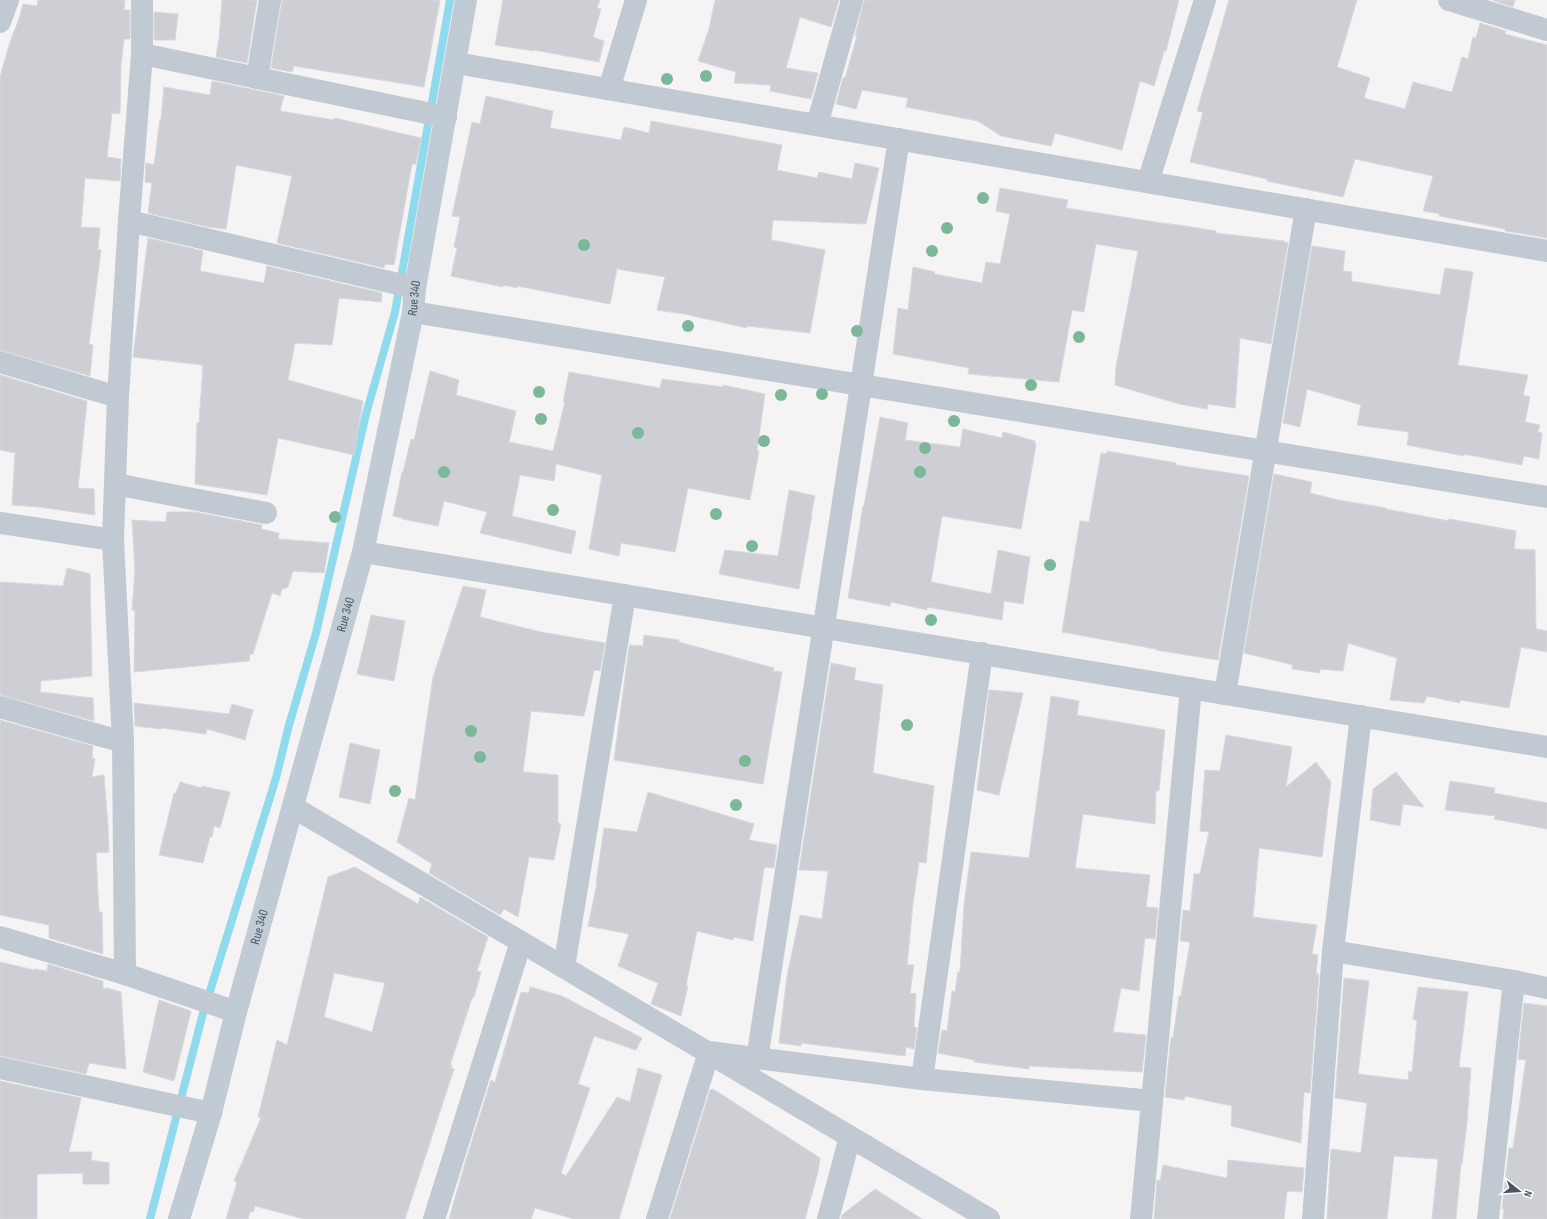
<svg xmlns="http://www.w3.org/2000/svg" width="1547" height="1219" font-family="'Sofia Sans Condensed',sans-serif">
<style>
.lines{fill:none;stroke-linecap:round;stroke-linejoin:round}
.stream{stroke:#90daee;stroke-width:8}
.building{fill:#cdcfd5;stroke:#d7d9de;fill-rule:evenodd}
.street{stroke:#c1cad2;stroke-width:22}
.secondary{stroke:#c1cbd6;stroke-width:22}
.tree{fill:#7bb799}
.labels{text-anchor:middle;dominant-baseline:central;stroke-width:4;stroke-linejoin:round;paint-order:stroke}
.street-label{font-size:13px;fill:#4a5661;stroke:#fff}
</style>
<rect width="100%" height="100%" fill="#f5f3f3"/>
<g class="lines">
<polyline class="stream" points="150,1219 202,1017 276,778 289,725 316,633 366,414 395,312 450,0"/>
</g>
<g class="building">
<polygon points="38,0 125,0 124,10 130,10 130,39 124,39 121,66 120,114 112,113 107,157 121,159 120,181 85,178 81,227 100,228 98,250 101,250 89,344 93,345 90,376 0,350 0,77 10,42 19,19 23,4 37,6"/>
<polygon points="222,0 257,0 247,63 216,57 219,39"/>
<polygon points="282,0 440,0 424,87 294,66 292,72 271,68"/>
<polygon points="503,0 600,0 597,8 601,9 593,37 604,41 599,62 534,50 534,51 495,45"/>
<polygon points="715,0 839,0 831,27 800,17 786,68 818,73 811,99 770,91 771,85 734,83 736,72 698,61 709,29"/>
<polygon points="864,0 1179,0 1166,51 1164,51 1154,86 1140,81 1122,150 1055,133 1051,146 1001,136 978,121 906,107 908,98 862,90 856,109 836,104 843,78 845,78 857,36 855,36"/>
<polygon points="1229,0 1357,0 1337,67 1370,78 1364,98 1405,109 1413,82 1452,92 1462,57 1468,59 1473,37 1476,38 1480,23 1506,31 1505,34 1547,45 1547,238 1505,231 1505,229 1439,216 1440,214 1423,211 1433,176 1355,159 1343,197 1267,181 1267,179 1190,162 1203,112 1197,111"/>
<polygon points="1492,0 1515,0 1513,7"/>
<polygon points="154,12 178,14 175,40 154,40"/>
<polygon points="212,81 284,96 280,111 334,120 335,118 421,138 416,164 412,164 394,265 385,264 384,268 277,243 292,176 236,165 226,229 208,227 148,213 152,183 145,182 146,163 154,165 160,119 161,120 164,87 210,95"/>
<polygon points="486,96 553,111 550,128 621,140 624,127 649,133 651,121 782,145 777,170 817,178 819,172 852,179 855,163 879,168 866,224 773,220 771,240 825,250 810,333 747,326 747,328 684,314 657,310 665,277 617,269 610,304 517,286 517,288 503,285 503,287 451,276 457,248 454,247 460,217 452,216 472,122 480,124"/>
<polygon points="1000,188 1068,200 1066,208 1161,223 1179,225 1216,231 1216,233 1284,241 1284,242 1288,243 1271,344 1240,338 1235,408 1208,404 1207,409 1179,404 1115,385 1116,367 1138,251 1096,244 1084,312 1072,310 1059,382 968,374 969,368 893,354 898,308 908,310 913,267 935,272 934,274 982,283 986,262 1000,264 1010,214 996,211"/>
<polygon points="148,238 203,251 200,271 264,283 267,266 382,293 381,302 339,298 332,345 295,343 288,380 363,401 354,455 278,438 267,495 195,484 197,423 199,423 203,365 133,357"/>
<polygon points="1312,246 1345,251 1343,271 1352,272 1351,281 1440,295 1445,268 1473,272 1458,365 1528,375 1523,395 1530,397 1525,422 1540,425 1538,432 1542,433 1539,459 1524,456 1522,465 1464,454 1464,456 1407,445 1409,432 1357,425 1361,405 1307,389 1300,427 1283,423"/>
<polygon points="430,371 459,380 456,395 516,411 509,442 553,451 565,402 563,402 569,372 660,388 662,379 723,387 723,385 765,394 757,451 759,451 750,500 688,488 675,552 621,543 619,556 589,549 602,475 556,464 554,481 520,475 512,516 576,531 571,554 480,533 487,512 444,501 438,526 402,519 402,518 393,516 402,472 403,472 411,439 414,440"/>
<polygon points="0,375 87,401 78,488 94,489 95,515 39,507 12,505 15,453 0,450"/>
<polygon points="880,417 908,423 905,440 960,447 963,429 1002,438 1003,432 1035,441 1035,444 1036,445 1021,529 942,516 931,582 991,594 998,550 1030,557 1023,604 1004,601 1002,620 927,607 927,610 891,602 890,606 848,598 863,506 864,506"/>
<polygon points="1107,451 1176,463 1176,465 1249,476 1218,660 1156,650 1156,649 1062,632 1080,521 1089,522 1101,453 1107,454"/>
<polygon points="1274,474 1312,482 1310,493 1338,500 1386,508 1386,509 1449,521 1449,519 1478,524 1516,531 1514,549 1535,550 1536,629 1547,631 1547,652 1521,647 1509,708 1460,700 1460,703 1427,696 1424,703 1390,700 1397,658 1348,643 1343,671 1320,669 1320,673 1292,669 1293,665 1244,653"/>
<polygon points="789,490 815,496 811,515 812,515 799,589 719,574 725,550 778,556"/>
<polygon points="167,512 195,512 262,525 261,529 279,533 278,539 329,543 324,573 293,571 288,587 282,589 280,596 272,593 253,654 250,654 249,661 134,672 135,611 132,610 135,571 132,520 166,522"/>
<polygon points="67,568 90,574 92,676 41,681 40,692 93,698 94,721 0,695 0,582 63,586"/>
<polygon points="463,586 486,590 480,617 541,632 605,643 600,671 594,670 584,716 531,711 523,772 558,775 558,823 561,824 554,860 529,857 518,917 504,909 500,915 429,873 432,864 397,842 409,798 415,800 433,677"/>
<polygon points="371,615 405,621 394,681 357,674"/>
<polygon points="644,635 679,640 679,642 774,668 773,671 782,672 763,784 614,760 629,647 630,645 643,646"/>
<polygon points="831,663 856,668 854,680 883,685 873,773 934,786 926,863 919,862 913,903 907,965 914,965 910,993 916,994 914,1027 917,1028 914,1049 906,1047 905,1056 801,1043 801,1046 779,1043 787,976 800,915 822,919 828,871 799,870"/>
<polygon points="989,690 1023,693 999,795 977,790"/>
<polygon points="1051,696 1079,701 1077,715 1165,730 1159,791 1156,791 1155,824 1083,814 1075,868 1150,875 1146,907 1158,908 1155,939 1145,938 1139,991 1121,988 1113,1032 1146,1035 1142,1072 1029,1066 1029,1069 974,1062 974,1060 938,1053 942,1030 947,1031 952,991 955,992 958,972 960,972 964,905 971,852 1029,858"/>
<polygon points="134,703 229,714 232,704 253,710 245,740 207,729 206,734 163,728 162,729 135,726"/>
<polygon points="0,720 93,746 92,758 95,759 92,777 104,775 108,826 109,852 96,853 99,912 102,912 103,954 49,938 49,925 0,915"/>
<polygon points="1226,735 1292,747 1286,787 1316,762 1331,782 1322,857 1259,848 1253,917 1317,925 1312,954 1318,955 1316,974 1319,974 1310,1093 1304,1092 1301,1143 1231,1126 1232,1106 1185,1096 1184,1100 1165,1097 1171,1037 1173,1038 1179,996 1181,996 1190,942 1180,941 1183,910 1190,911 1194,874 1200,874 1209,832 1200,831 1205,770 1220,771"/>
<polygon points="350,743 380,750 370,804 339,797"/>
<polygon points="1396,772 1424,807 1403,804 1400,826 1370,820 1373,789"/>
<polygon points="1450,781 1495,788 1494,793 1547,803 1547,829 1494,819 1495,816 1445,810"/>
<polygon points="180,782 201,788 202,786 230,792 220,828 214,826 212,837 210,837 203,863 159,855 174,793 176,793"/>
<polygon points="648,792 754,824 749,840 777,845 774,868 765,867 764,869 753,941 734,937 733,940 697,931 686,986 688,986 681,1016 651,1004 658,983 618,966 629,934 588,926 597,883 596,883 604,828 637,832"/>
<path d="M355,867L418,904L420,897L488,937L477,971L481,972L474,997L472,998L450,1065H452L451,1068L454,1069L405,1219H304L255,1206L253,1212H250L248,1219H226L237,1182L234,1181L261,1118L258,1117L277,1040L287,1045L328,877ZM334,973L385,983L372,1032L324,1017Z"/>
<polygon points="0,962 34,970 34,969 47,971 48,964 103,981 103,989 107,988 121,992 126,1069 89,1063 86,1074 0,1056"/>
<polygon points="1344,978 1369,981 1358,1074 1408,1080 1409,1071 1412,1072 1417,1021 1413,1019 1418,987 1468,992 1459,1067 1471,1068 1467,1122 1462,1164 1461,1164 1456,1219 1432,1219 1438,1159 1394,1156 1387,1219 1327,1219 1331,1149 1361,1153 1367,1103 1335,1098"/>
<polygon points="530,987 562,996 642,1038 636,1050 594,1036 578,1084 590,1088 561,1173 566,1176 617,1097 630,1102 638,1068 662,1075 619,1219 574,1219 535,1208 531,1219 449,1219 465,1163 491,1080 495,1082 521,992 529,993"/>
<polygon points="159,1000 191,1011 174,1081 143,1072"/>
<polygon points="1524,1003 1547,1006 1547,1219 1503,1219 1504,1209 1502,1209 1509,1148 1513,1148 1526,1060 1518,1059"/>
<polygon points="0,1081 81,1098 69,1152 92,1152 91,1160 109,1163 109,1184 83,1184 83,1173 37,1174 37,1219 0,1219"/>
<polygon points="713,1089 820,1158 818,1172 805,1219 670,1219 710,1090"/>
<polygon points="1228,1160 1304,1168 1302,1192 1287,1191 1284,1219 1154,1219 1157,1180 1160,1181 1163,1165 1227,1178"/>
<polygon points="875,1189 922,1219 841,1219 842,1215"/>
</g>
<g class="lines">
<g class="street">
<polyline points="1449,0 1547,30"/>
<polyline points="0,22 8,0"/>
<polyline points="142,54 446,117"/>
<polyline points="456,63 1547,251"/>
<polyline points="257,78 270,0"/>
<polyline points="609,89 636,0"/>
<polyline points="817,125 852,0"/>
<polyline points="1148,182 1205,0"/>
<polyline points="129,221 415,288"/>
<polyline points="413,312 1547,497"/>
<polyline points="0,362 118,397"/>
<polyline points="115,484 266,513"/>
<polyline points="0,523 113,540"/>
<polyline points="363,552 1547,747"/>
<polyline points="1225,694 1306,209"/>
<polyline points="0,707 123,742"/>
<polyline points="293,807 989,1219"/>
<polyline points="0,937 125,974 123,742 113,540 118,397 129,221 142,54 142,0"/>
<polyline points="1333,951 1514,981 1547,988"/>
<polyline points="564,967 625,595"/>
<polyline points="125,974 236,1012"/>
<polyline points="757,1059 899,139"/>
<polyline points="0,1068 211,1113"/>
<polyline points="922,1079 982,653"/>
<polyline points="434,1219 521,942"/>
<polyline points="657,1219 709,1052 922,1079 1152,1101"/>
<polyline points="828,1219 850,1137"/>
<polyline points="1141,1219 1191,688"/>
<polyline points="1313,1219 1333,951 1361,716"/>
<polyline points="1488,1219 1514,981"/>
</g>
<path class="secondary" id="s1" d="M179,1219L211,1113L236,1012L363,552L413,312L415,288L466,0"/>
</g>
<g class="tree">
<circle cx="706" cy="76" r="6"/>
<circle cx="667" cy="79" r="6"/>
<circle cx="983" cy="198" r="6"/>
<circle cx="947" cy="228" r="6"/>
<circle cx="584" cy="245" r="6"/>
<circle cx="932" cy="251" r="6"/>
<circle cx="688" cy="326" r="6"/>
<circle cx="857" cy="331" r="6"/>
<circle cx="1079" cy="337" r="6"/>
<circle cx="1031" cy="385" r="6"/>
<circle cx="539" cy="392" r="6"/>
<circle cx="822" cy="394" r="6"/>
<circle cx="781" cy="395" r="6"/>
<circle cx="541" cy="419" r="6"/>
<circle cx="954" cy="421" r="6"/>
<circle cx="638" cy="433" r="6"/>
<circle cx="764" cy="441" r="6"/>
<circle cx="925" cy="448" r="6"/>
<circle cx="444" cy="472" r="6"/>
<circle cx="920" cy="472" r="6"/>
<circle cx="553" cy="510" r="6"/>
<circle cx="716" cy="514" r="6"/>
<circle cx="335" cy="517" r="6"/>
<circle cx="752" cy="546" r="6"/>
<circle cx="1050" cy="565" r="6"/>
<circle cx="931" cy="620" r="6"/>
<circle cx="907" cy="725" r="6"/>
<circle cx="471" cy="731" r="6"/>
<circle cx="480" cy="757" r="6"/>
<circle cx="745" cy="761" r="6"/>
<circle cx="395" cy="791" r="6"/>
<circle cx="736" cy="805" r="6"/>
</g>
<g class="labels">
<g class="street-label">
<text stroke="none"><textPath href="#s1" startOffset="951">Rue 340</textPath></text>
<text stroke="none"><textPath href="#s1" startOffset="627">Rue 340</textPath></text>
<text stroke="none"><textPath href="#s1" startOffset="303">Rue 340</textPath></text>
</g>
</g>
<g transform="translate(1519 1191) rotate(107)" stroke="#ffffff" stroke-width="3" paint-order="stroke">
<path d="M0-3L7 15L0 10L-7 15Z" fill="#4a5661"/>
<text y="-6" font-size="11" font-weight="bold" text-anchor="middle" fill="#4a5661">N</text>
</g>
</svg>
